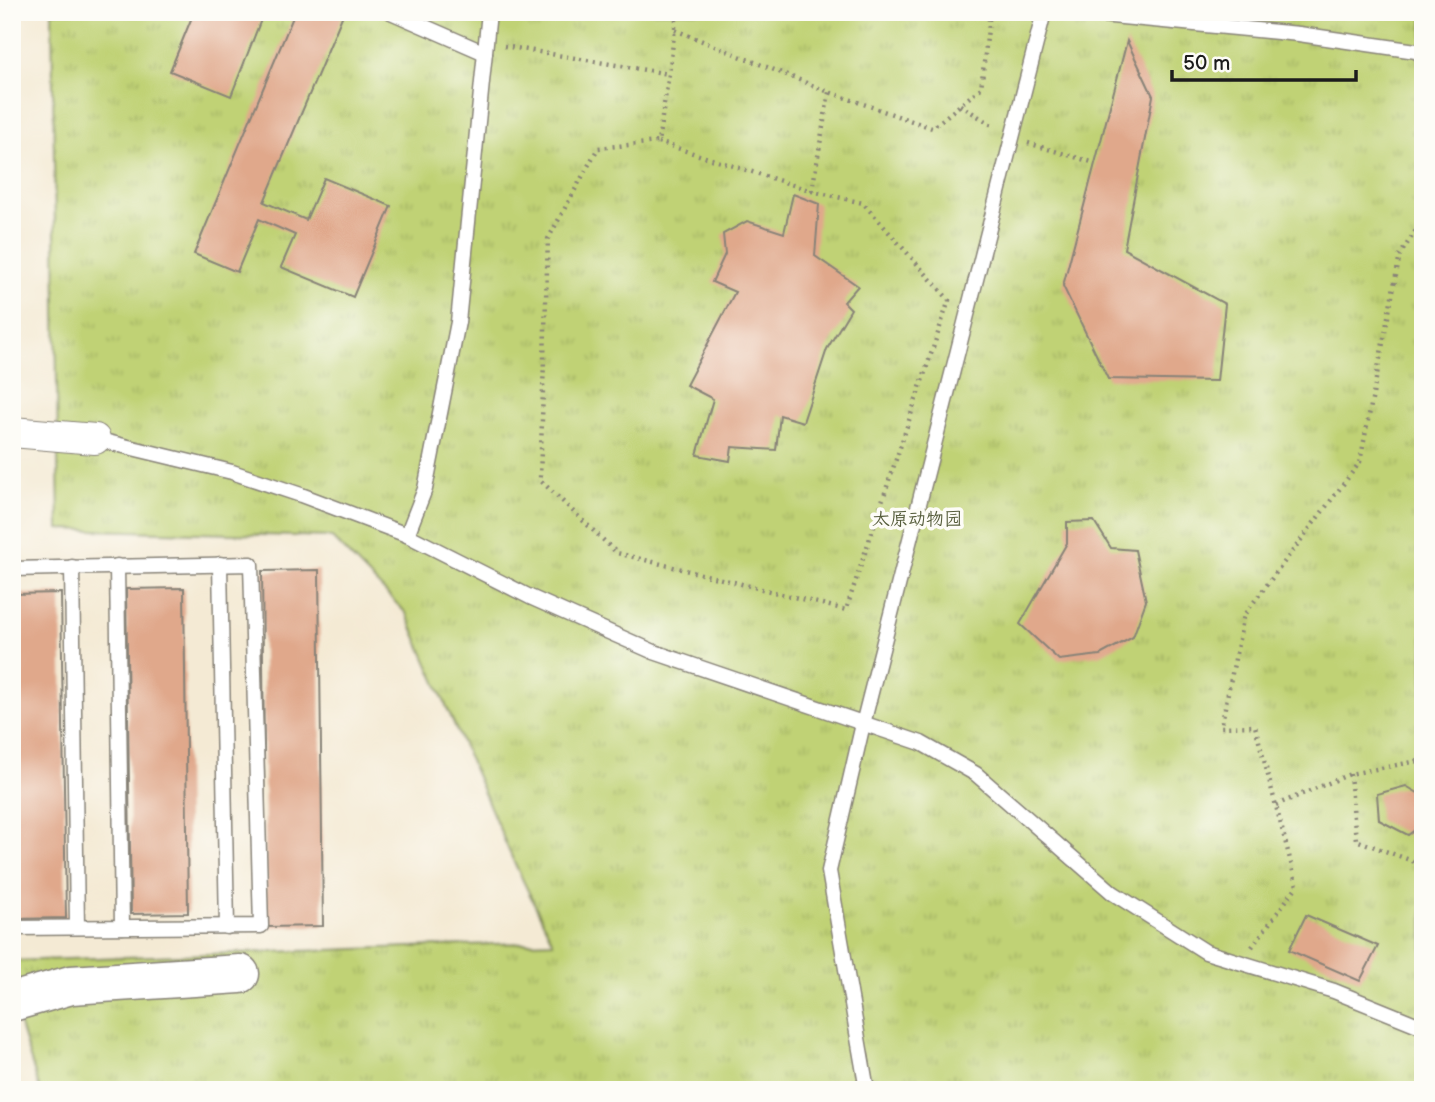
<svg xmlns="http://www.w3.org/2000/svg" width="1435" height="1102" font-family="'Balsamiq Sans','LXGW WenKai TC',sans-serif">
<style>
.grass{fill:url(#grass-tufts);stroke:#6e7748;stroke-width:2}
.building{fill:#e0a88b}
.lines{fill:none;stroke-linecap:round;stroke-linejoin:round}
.service-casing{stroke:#888378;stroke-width:17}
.minor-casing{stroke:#888378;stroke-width:32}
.trunk-casing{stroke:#888378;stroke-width:41}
.path{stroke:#888378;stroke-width:4.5;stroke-dasharray:2 5;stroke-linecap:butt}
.service{stroke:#fff;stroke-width:14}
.minor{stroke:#fff;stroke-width:30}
.trunk{stroke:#fff;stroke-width:38}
.labels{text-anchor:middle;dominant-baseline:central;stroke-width:7;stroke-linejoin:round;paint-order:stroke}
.park-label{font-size:18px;fill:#555c3b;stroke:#fdfcf7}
</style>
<defs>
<pattern id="grass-tufts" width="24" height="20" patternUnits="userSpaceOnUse" patternTransform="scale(1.75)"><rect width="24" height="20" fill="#c0d275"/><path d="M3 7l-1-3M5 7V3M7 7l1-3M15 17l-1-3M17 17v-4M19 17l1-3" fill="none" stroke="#a4b465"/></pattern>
</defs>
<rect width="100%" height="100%" fill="#fdfcf7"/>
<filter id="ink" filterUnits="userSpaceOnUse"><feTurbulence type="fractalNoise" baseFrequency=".0143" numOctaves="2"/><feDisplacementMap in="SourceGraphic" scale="14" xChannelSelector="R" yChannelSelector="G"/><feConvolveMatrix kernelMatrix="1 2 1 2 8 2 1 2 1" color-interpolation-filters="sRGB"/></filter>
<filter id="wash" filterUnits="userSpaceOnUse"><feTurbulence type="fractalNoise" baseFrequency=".00686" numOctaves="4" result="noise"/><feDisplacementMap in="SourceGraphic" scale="28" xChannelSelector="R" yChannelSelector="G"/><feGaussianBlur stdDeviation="1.57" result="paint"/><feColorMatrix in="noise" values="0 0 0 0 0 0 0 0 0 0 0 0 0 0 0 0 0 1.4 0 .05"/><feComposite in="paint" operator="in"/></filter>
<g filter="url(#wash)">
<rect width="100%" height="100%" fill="#f4ead4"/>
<polygon class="grass" points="52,12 1423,12 1423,1090 40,1090 12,1000 12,961 553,942 513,860 406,613 331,537 59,529"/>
<g id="blocks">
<g class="building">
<polygon points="194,12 264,12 231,96 170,71"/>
<polygon points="295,12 344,12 264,202 306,220 324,178 391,206 353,297 281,267 295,235 259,219 237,272 194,254"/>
<polygon points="1127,41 1153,96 1124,249 1225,304 1217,381 1108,379 1063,286"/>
<polygon points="793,194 819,204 815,256 858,286 844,302 851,309 827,349 803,422 780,415 776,450 732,447 730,461 697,455 713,399 686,385 735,292 712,282 725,254 723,234 747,221 784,233"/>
<polygon points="1094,521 1111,548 1135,550 1146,601 1133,637 1100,655 1059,660 1020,624 1067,543 1067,522"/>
<polygon points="319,570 323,926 266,927 262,571"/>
<polygon points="184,588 188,913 131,914 126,589"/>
<polygon points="61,593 66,918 12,919 12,594"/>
<polygon points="1406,786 1423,796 1423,824 1408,835 1379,820 1377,794"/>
<polygon points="1306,915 1378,946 1360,981 1289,950"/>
</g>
</g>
</g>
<g filter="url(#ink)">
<use href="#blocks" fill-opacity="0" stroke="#888378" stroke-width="2"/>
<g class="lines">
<g class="service-casing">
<g id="service">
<polyline points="391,12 485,53"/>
<polyline points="1070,12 1299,34 1416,51 1423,56"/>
<polyline points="95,439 232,472 301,495 407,535 530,597 654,652 921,743 976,774 1113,893 1206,952 1334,991 1423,1027"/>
<polyline points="407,535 425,489 458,322 489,12"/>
<polyline points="220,564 227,927"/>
<polyline points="117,566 122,927"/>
<polyline points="72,567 77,927"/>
<polyline points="12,569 251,564 261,926 12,928"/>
<polyline points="867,1090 829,871 863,724 1044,12"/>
</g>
</g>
<g class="minor-casing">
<polyline id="minor" points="12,432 95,439"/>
</g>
<g class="trunk-casing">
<polyline id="trunk" points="12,1002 71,985 240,974"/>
</g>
<g class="path">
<polyline points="675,30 829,92 932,128 981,88 990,12"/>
<polyline points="504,46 669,74"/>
<polyline points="960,105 995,127"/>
<polyline points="658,142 812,191 863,203 949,300 846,610 617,553 540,480 548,239 598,148 658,142 669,74 677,12"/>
<polyline points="1028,143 1095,163"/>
<polyline points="812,191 829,92"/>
<polyline points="1350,774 1356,840 1423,865"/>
<polyline points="1276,805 1350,774 1423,760"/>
<polyline points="1252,947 1297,886 1255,726 1221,727 1244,615 1360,462 1400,255 1423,219"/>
</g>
<use href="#service" class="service"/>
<use href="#minor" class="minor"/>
<use href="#trunk" class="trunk"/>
</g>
</g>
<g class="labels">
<g class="park-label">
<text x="917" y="519">太原动物园</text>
</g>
</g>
<rect width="1435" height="1102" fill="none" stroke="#fdfcf7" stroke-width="42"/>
<path d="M1172 70v10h184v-10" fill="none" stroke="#1c1c1c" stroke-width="3.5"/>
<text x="1183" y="70" font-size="21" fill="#1c1c1c" stroke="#fdfcf7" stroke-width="5" paint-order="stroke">50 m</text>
</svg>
